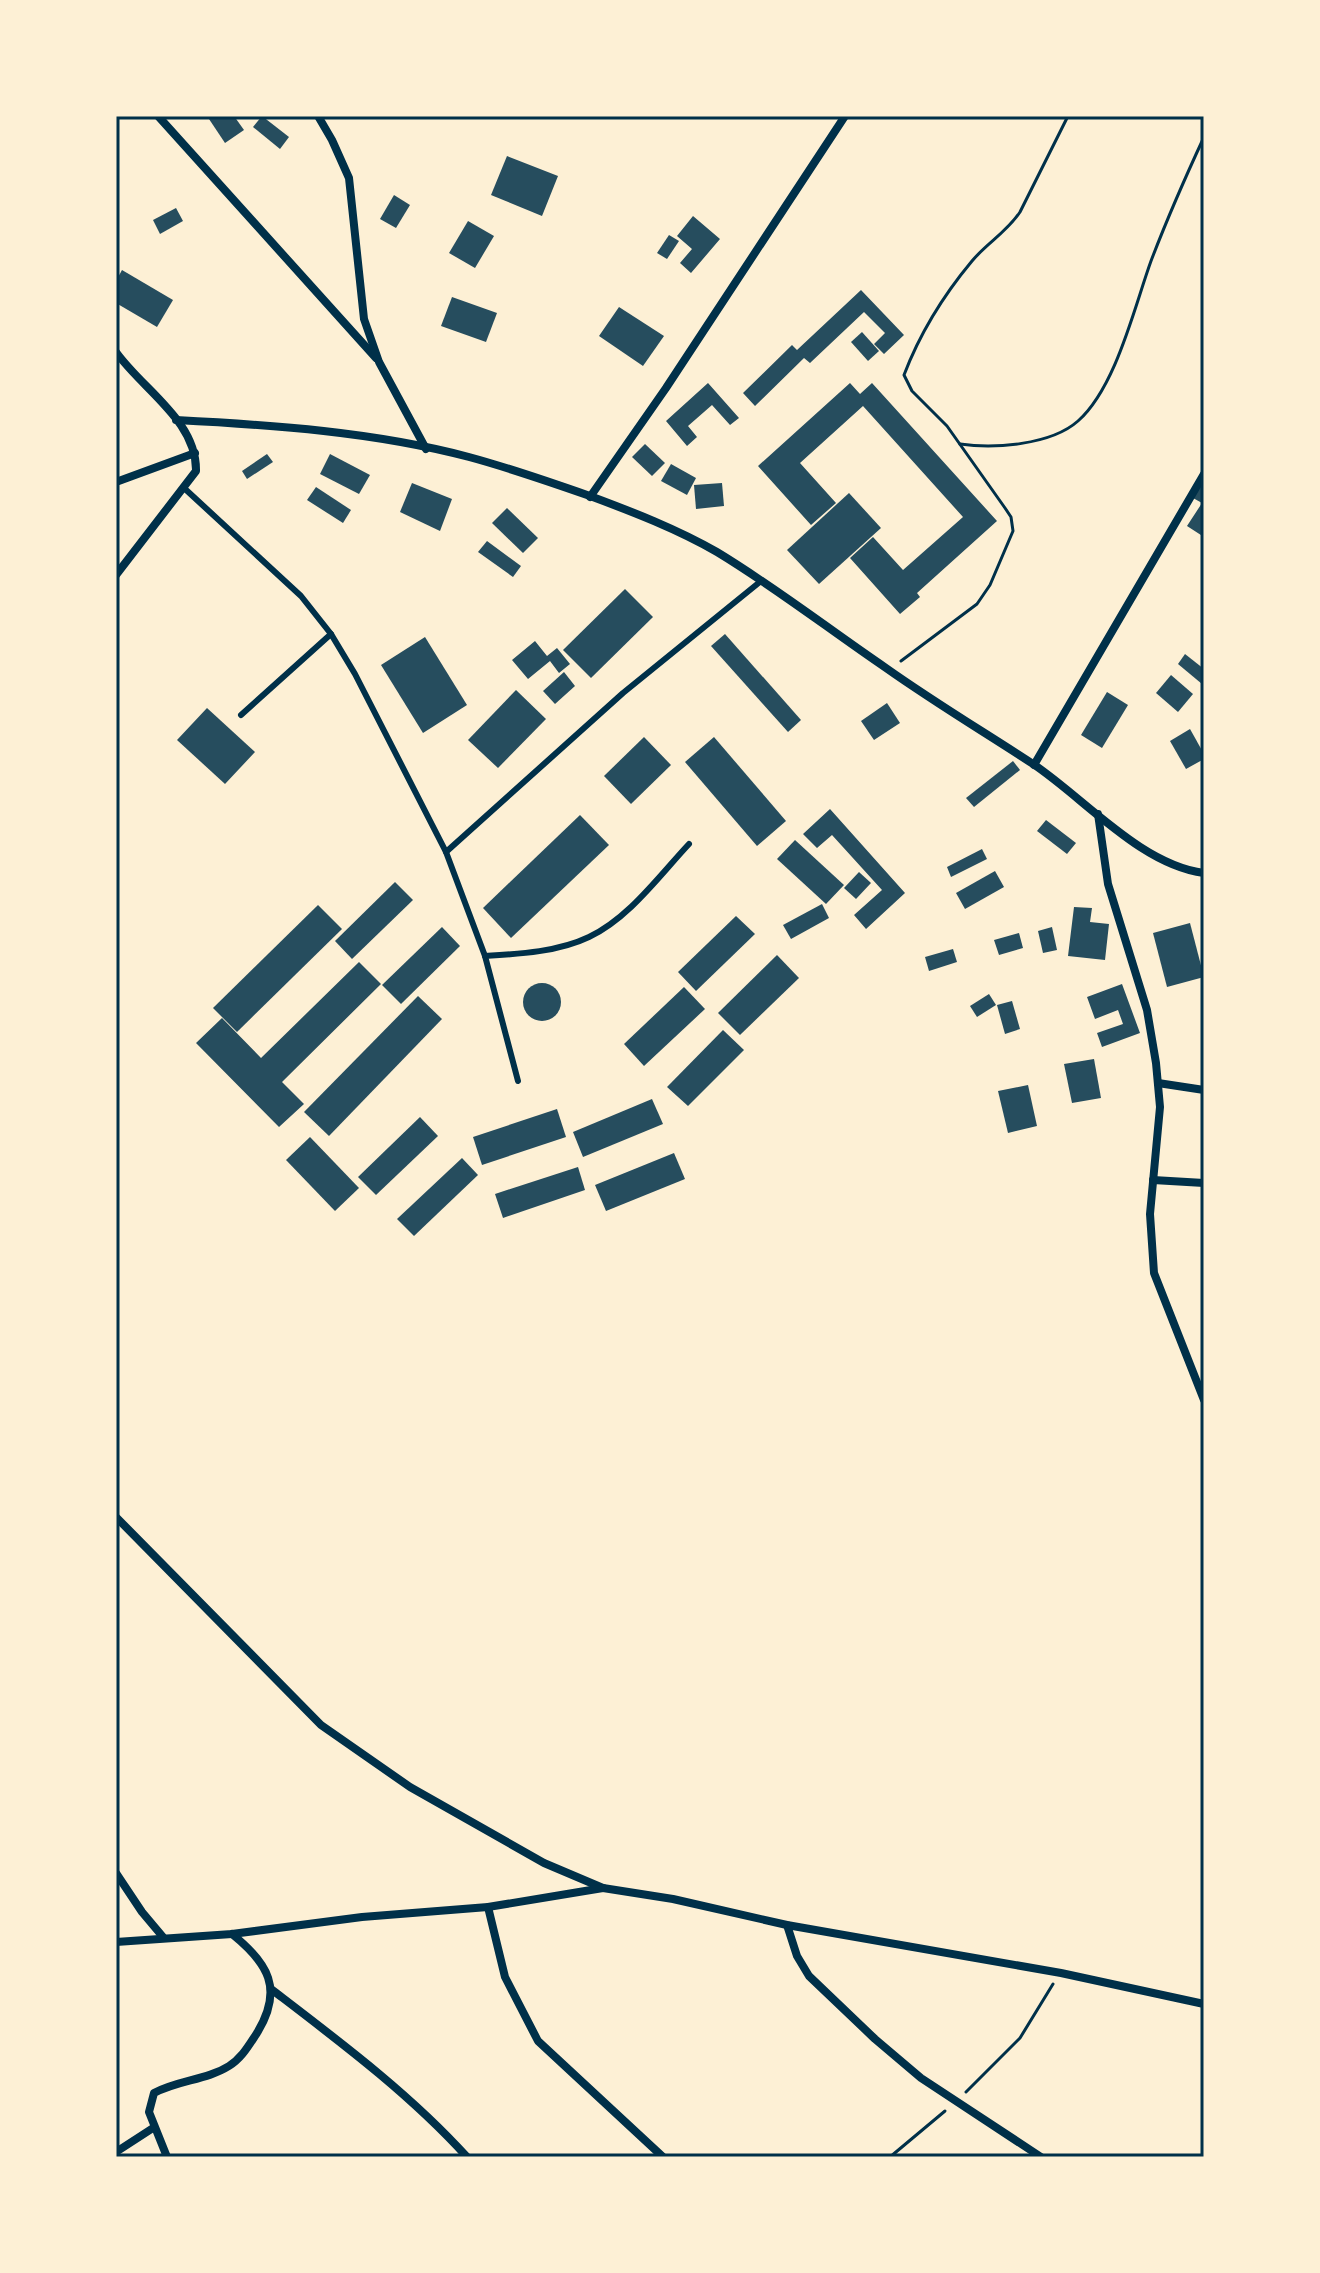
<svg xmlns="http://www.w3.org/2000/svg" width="1320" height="2273" font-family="Georgia,serif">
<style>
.building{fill:#264d5e}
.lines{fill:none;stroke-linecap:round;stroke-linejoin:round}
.path{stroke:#003049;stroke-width:3}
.service{stroke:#003049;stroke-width:6}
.minor{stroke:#003049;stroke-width:8}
.neatline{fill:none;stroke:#003049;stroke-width:3}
</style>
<rect width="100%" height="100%" fill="#fdf0d5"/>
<g class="building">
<polygon points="207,116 234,116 244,130 225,143"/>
<polygon points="262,116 289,137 280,149 253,127"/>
<polygon points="507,156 558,176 542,216 491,195"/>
<polygon points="394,195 410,205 396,228 380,219"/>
<polygon points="176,208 183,221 160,234 153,220"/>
<polygon points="693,216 720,239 691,273 680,263 692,249 677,236"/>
<polygon points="468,221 494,236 475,268 449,253"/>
<polygon points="669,235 679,241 667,259 657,253"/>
<polygon points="122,270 173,300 157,327 116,303 116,281"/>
<polygon points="861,290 904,335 884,354 874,344 885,333 864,312 810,363 804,358 755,406 743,393 792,345 797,350"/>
<polygon points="452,297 497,313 486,342 441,326"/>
<polygon points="619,307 664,336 643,366 599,336"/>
<polygon points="862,332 879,351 868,361 851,342"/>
<polygon points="708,383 739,418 730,425 712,405 688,426 697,437 687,446 666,421"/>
<polygon points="850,383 860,394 872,383 997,521 917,593 920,597 900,614 850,558 873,537 903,570 963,517 863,406 800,463 836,503 811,525 758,466"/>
<polygon points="645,444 665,463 652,476 632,457"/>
<polygon points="267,454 273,462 247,479 242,471"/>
<polygon points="330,454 370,475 359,494 320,474"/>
<polygon points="671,464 696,478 687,495 661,481"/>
<polygon points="1204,481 1204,537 1187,526 1202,503 1193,498"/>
<polygon points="412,483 452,499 440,531 400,512"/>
<polygon points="722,483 724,506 696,509 694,485"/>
<polygon points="316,487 351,510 343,523 307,500"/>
<polygon points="849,493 881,528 819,584 787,550"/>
<polygon points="507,508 538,538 523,553 492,523"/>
<polygon points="487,541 521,566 513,577 478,552"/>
<polygon points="625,589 653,617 591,678 563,650"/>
<polygon points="725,634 801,720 788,732 711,646"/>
<polygon points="425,637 467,705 423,733 381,665"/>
<polygon points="535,641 547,656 557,648 570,664 559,673 550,661 528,679 512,660"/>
<polygon points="1185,654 1204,669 1202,684 1178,664"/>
<polygon points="564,672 575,686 555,704 543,691"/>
<polygon points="1171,675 1193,694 1178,712 1156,693"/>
<polygon points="516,690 546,719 498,768 468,740"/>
<polygon points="1107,692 1128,705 1102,748 1081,735"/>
<polygon points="887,703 900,723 874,740 861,721"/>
<polygon points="207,708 255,752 225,784 177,740"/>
<polygon points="1190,729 1204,754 1204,759 1186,769 1170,741"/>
<polygon points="644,737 671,765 631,804 604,776"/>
<polygon points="714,737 786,821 757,846 685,762"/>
<polygon points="1013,761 1020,770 974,807 966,798"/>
<polygon points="830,809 905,893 866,929 854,915 882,890 832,835 817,848 803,834"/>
<polygon points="580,815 609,845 511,938 483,908"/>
<polygon points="1046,820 1076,843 1067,854 1037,831"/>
<polygon points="795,840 844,885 826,904 777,859"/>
<polygon points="982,849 987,859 951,877 947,867"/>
<polygon points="995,871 1004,887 965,909 956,893"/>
<polygon points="859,872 871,883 856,899 844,888"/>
<polygon points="395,882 413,900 352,959 335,941"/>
<polygon points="822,904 829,918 791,939 783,925"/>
<polygon points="318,905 342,929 237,1032 213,1008"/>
<polygon points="1074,907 1092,908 1090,922 1109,924 1105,960 1068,956"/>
<polygon points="736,916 755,934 696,991 678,972"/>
<polygon points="1190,923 1204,977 1167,987 1153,933"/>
<polygon points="442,927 460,946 401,1004 382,985"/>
<polygon points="1052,927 1057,950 1043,953 1038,931"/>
<polygon points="1019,933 1023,948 999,955 994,940"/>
<polygon points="953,949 957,962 929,971 925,957"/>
<polygon points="777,955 799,978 740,1035 718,1013"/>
<polygon points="359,962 381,984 282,1082 304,1104 279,1127 196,1043 222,1018 261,1058"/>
<circle cx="542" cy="1002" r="19"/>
<polygon points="1122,984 1140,1033 1102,1047 1097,1033 1123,1024 1118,1010 1095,1019 1087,997"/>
<polygon points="684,987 705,1009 644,1066 624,1044"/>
<polygon points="989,994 996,1005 977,1017 970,1006"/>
<polygon points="418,996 442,1019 329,1136 304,1112"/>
<polygon points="1012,1001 1020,1029 1005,1034 997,1005"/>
<polygon points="723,1030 744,1050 688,1106 667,1087"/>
<polygon points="1094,1059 1101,1098 1072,1103 1064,1064"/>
<polygon points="1028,1085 1037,1126 1008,1133 998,1091"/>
<polygon points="652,1099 663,1124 583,1157 573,1132"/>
<polygon points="557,1109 566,1137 482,1165 473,1137"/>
<polygon points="420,1117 438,1136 376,1195 358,1177"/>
<polygon points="310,1137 359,1188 335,1211 286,1160"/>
<polygon points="674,1153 685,1179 606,1211 595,1185"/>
<polygon points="462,1158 478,1175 414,1236 397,1219"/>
<polygon points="578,1167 585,1190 503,1218 495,1194"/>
</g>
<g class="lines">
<g class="path">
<path d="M960,444C994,449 1051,445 1078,421C1116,387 1134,308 1151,261C1167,219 1185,178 1204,137"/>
<path d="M901,661L977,604L990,585L1013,531L1011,517L1005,508L947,426L912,391L904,375C920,333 942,297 972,261C987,243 1007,232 1020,212L1068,116"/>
<polyline points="966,2092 1020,2038 1053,1984"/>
<polyline points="890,2157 945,2111"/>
</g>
<g class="service">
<polyline points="184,488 301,596 331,634 355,674 446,852 485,956 518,1081"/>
<polyline points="241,715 331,634"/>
<polyline points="446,852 623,693 761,581"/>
<path d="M485,956C518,954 558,952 589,937C629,918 659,876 689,844"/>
</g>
<g class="minor">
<polyline points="158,116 376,358"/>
<polyline points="318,116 332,140 349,178 364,319 379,362 426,449"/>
<path d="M116,352C143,390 197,421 196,471L116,575"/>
<path d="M176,420C273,425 375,432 469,457C510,468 550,482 590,496C633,512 677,529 717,552C775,587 830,630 886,668C934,702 984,732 1033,764C1084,798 1141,865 1204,873"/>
<polyline points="116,482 195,453"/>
<polyline points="590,497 666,388 845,116"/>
<polyline points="1034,765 1204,474"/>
<polyline points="1098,814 1108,884 1147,1010 1156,1063 1160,1107 1150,1214 1154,1273 1204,1400"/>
<polyline points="1158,1083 1204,1090"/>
<polyline points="1153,1180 1204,1183"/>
<polyline points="116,1517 321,1725 410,1787 544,1863 603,1888 673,1899 787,1925 1061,1973 1204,2004"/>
<polyline points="116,1873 142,1912 163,1937"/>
<polyline points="488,1907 505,1977 538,2041 663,2157"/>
<polyline points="787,1925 797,1956 809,1976 875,2039 921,2078 1041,2157"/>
<polyline points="116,1942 232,1934 362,1917 488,1907 603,1888"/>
<path d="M271,1989C339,2041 410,2094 467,2157"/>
<polyline points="116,2152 153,2128"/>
<path d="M167,2157L149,2112L154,2093C178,2080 207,2080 229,2066C242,2058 249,2045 257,2033C284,1989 268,1963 232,1934"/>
</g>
</g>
<rect width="1320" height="2273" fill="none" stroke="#fdf0d5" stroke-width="236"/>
<rect x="118" y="118" width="1084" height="2037" class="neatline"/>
</svg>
